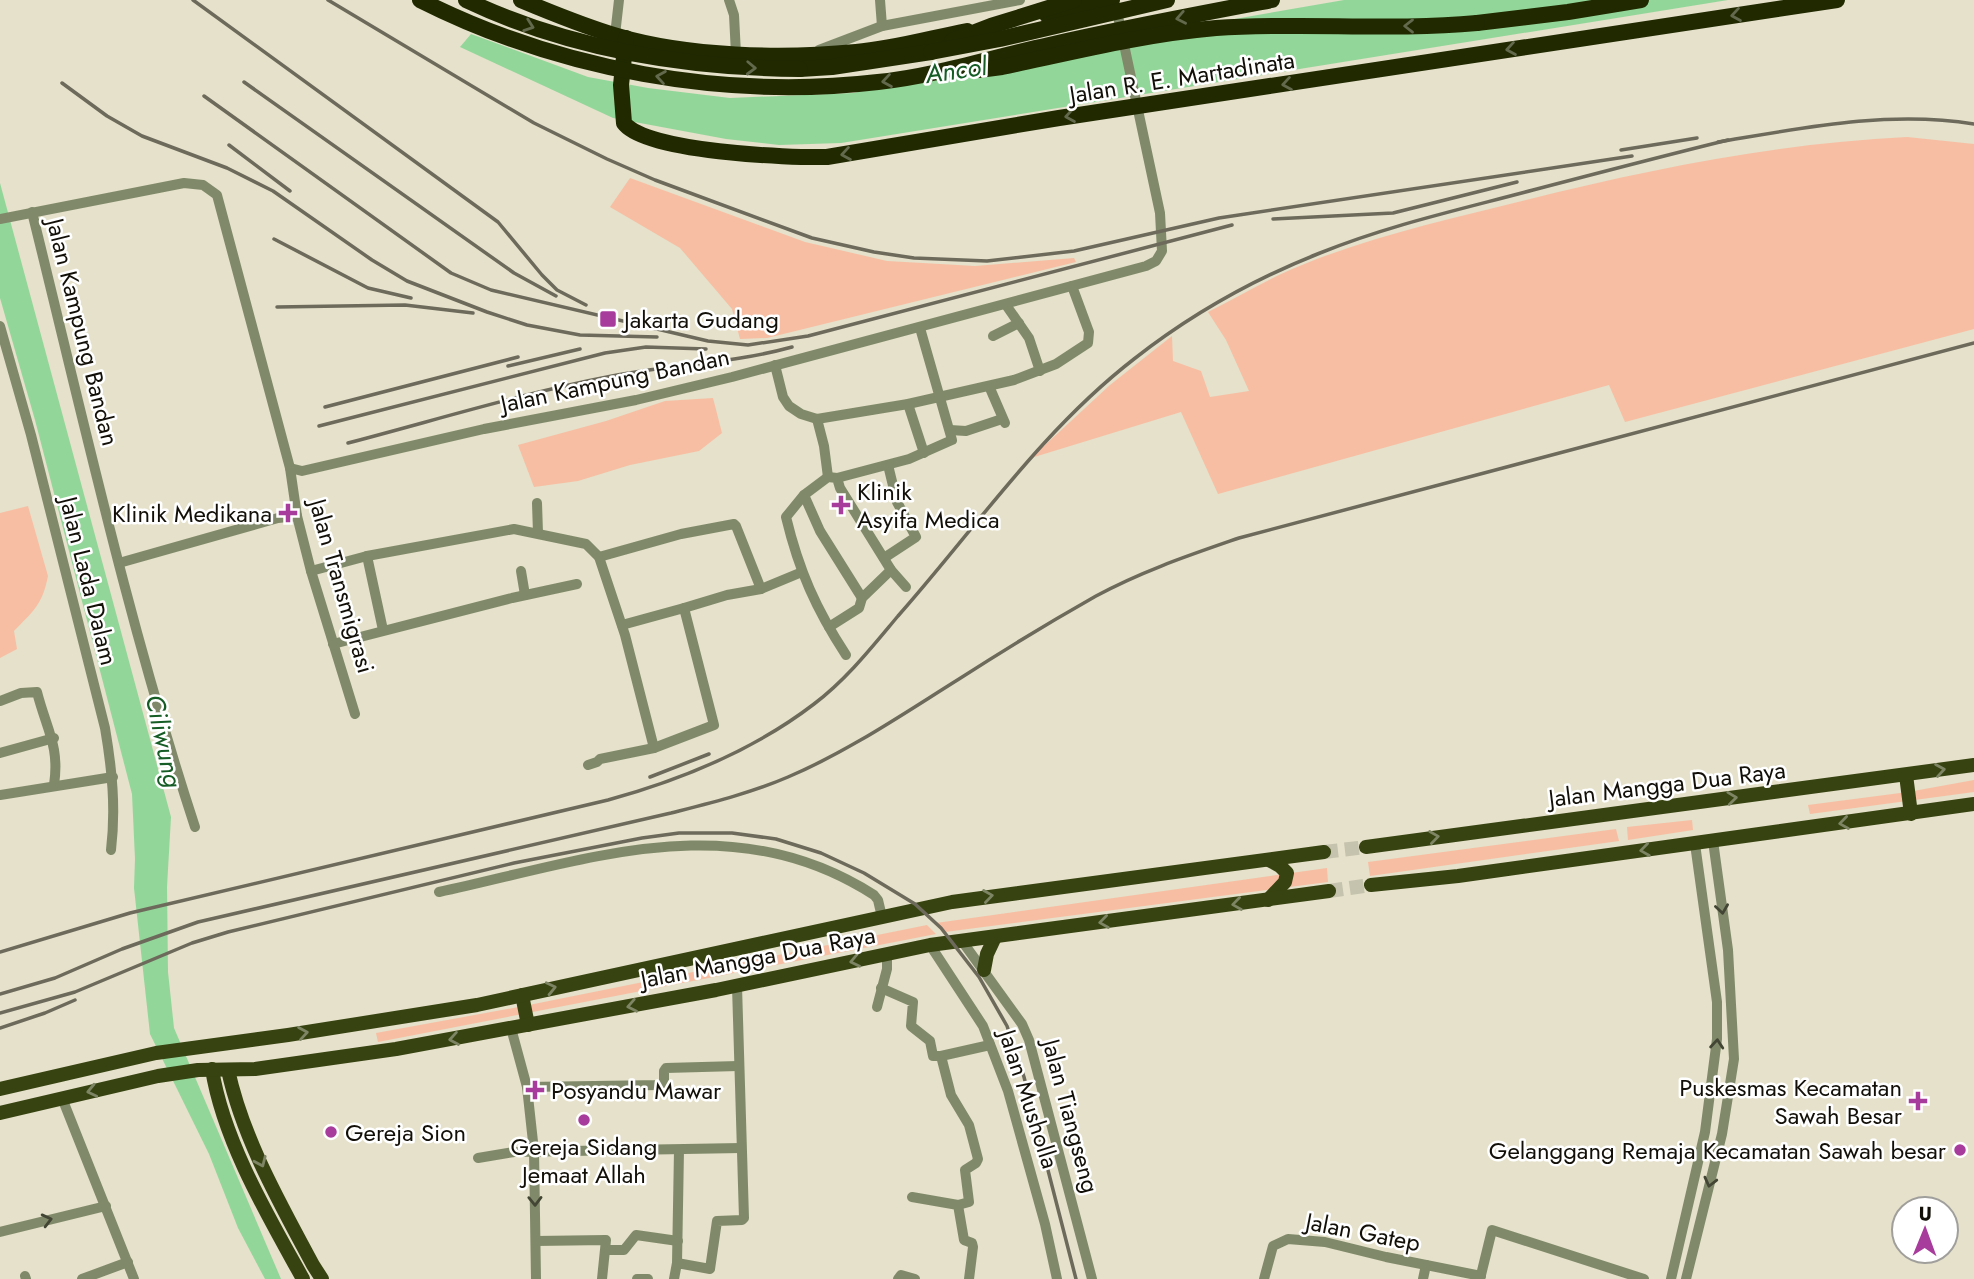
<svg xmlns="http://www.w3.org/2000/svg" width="1974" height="1279" font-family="Jost,sans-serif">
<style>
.green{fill:#f7bea3}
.water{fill:#93d69a}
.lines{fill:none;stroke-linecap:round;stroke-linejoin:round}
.major-tunnel{stroke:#c5c2ad;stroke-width:14;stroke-dasharray:14 7;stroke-linecap:butt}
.minor{stroke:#808a6a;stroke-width:10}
.major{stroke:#374311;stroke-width:14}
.highway{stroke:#202900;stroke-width:16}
.rail{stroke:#6d6a5c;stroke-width:3.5}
.highway-bridge{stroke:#202900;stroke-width:16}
.oneway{stroke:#63694c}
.oneway2{stroke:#7d8564}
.oneway3{stroke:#434634}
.poi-dot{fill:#a83c9c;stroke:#fff;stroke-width:2.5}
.labels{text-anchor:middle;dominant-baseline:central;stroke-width:5;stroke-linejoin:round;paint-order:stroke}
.street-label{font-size:24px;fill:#110f07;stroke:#fff}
.poi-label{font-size:24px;fill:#110f07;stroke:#fff;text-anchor:start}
.water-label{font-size:26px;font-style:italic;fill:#165c25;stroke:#fff}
</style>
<rect width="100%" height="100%" fill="#e5e1ca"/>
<g class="green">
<path d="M1907,137L1974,144V329L1625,422L1609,385L1218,494L1181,412L1031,458L1110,385L1172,336L1173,361L1201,371L1210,397L1249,391L1226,340L1208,312C1232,300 1255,287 1279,275C1357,239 1443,221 1526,200C1650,169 1779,143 1907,137Z"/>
<polygon points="630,178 805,242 887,261 975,266 1074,258 1076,262 767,338 740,339 732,309 680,248 610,207"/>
<polygon points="713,398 722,433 699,451 630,465 578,481 534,487 518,445 606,421 665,401"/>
<path d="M28,506L48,576C42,606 33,611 14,631L17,649L0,658V513Z"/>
<polygon points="1974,780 1974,792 1810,814 1808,805 1908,792"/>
<polygon points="1692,820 1693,830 1628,840 1627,827"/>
<polygon points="1616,829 1619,841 1370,876 1368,862"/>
<polygon points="1327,868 1328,882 945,932 936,923"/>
<polygon points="927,925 936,934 378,1042 376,1033 524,1006"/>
</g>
<g class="water">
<polygon points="1344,0 1728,0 841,143 779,145 726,139 613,118 460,47 471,34 588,77 648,88 730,98 853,93 1131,37"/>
<polygon points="0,183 171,817 167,887 168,972 174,1028 281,1279 265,1279 238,1228 209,1154 150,1034 134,888 135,859 132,794 35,420 0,298"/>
</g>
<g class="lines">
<g class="major-tunnel">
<polyline points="1324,852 1366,847"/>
<polyline points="1329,891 1371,885"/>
</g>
<g class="minor">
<polyline points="729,0 734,15 736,54"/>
<polyline points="880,0 882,26"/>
<polyline points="615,35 619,0"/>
<polyline points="819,50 882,26 1020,0"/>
<path d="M32,212C83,418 129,626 195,827"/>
<polyline points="0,219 184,183 203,185 217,195 290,468 297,516 311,571 355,714"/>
<polyline points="1006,305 1029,338 1040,371"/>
<path d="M0,326L31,435L105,728C112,769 116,808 111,850"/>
<polyline points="993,336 1019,323"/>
<polyline points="775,365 783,397 789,406 801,414 817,419 908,404 1014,380 1056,364 1088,343 1089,332 1072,286"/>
<polyline points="989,386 1005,423"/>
<polyline points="908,404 924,453"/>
<polyline points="817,419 824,446 828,477"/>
<polyline points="950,430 966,431 1002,419"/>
<polyline points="290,468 302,471 484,429 636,400 732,377 1146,266 1156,261 1162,251 1160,213 1116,7"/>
<polyline points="837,478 909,459 952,440 920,328"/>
<polyline points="804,495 820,531 862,598"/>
<polyline points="537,503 538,533"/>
<polyline points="367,556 383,630"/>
<polyline points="599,557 681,534 734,524 736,526 761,589"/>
<polyline points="884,558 916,537 897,502 888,465"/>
<polyline points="119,563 278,518 297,516"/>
<polyline points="311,571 367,556 514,529 586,544 599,557 625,635 654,748"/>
<polyline points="521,571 525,595"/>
<polyline points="684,608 727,595 761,589 802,572"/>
<polyline points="829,627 859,608 862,598 891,570"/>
<polyline points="333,644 512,598 577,584"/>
<path d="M846,655C816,609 799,571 786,517L804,495L828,477L837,478L840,488L891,570L906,587"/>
<path d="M0,701L21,693L37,692C46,728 60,746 54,785"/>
<polyline points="0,753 54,738"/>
<polyline points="588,765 597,762 600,759 654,748 714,725 684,608 622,625"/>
<polyline points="0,795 113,777"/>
<path d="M439,892C588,860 732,804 874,895L878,900L882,917"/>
<polyline points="962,941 1022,1024 1029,1040 1092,1279"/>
<polyline points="930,945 983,1026 1008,1091 1045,1224 1057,1279"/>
<polyline points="881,988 913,1002 911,1026 930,1041 933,1056 941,1056 951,1095 969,1125 978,1159 976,1163 965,1170 969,1202 958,1205"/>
<polyline points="877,1007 887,969 887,954"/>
<polyline points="511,1028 527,1087 534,1151 536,1279"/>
<polyline points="941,1056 990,1045"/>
<polyline points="527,1087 661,1085 664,1083 664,1071 666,1068 738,1066"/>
<polyline points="62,1098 134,1279"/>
<polyline points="478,1158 514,1152 741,1148"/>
<polyline points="912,1197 958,1205 964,1240 972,1243 973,1247 969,1279"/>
<polyline points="0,1232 106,1206"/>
<polyline points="536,1241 606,1240 602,1279"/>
<polyline points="606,1250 624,1250 636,1235 678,1241"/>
<polyline points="677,1263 679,1150"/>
<polyline points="25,1276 26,1279"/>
<polyline points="82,1279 128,1262"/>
<polyline points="637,1279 648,1279"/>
<polyline points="674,1279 677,1263 710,1269 717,1221 742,1220 744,1218 737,986"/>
<polyline points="898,1279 901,1275 915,1279"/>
<polyline points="1264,1279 1273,1246 1288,1239 1325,1242 1386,1257 1481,1276"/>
<polyline points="1423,1279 1426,1265"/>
<polyline points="1480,1279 1492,1230 1644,1279"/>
<polyline points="1671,1279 1705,1132 1717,1039 1717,1002 1695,844"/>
<polyline points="1686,1279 1722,1134 1734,1059 1728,950 1713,841"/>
</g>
<g class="major">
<polyline points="1906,775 1911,814"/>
<polyline points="1366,847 1974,765"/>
<polyline points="1371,885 1458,876 1974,804"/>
<polyline points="1268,900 1285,882 1287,873 1280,866 1269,860"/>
<polyline points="984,970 987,954 995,937"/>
<polyline points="522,995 528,1025"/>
<path d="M212,1069C223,1140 268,1216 303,1279"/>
<path d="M228,1070C243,1139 280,1203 313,1265L322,1279"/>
<polyline points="0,1089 156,1053 288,1035 477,1005 952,902 1324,852"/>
<polyline points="0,1113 158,1076 198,1070 255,1069 396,1049 716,990 930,945 1329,891"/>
</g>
<g class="highway">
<path d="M521,0C552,13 584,26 617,36C688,57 782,59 856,52C893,49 931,38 967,31"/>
<polyline points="1047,15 1112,0"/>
<polyline points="1477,23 1568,12 1641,0"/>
<path d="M626,38L621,85L624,123C645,152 789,158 827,157L1059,118L1837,0"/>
<polyline points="800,69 832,67 931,52"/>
</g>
<g class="rail">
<polyline points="193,0 498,222 542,275 557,290 586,305"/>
<polyline points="328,0 534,123 607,159 655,180 812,238 874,252 914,258 987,261 1074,251 1219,218 1632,156"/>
<polyline points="244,82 514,273 556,296"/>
<polyline points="62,83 107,116 142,136 227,168 273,191 372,260 407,281 487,312 527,325 580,335 657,337"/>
<polyline points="204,96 451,273 491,290 708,341 748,345 808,336 1232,225"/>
<path d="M1718,142C1802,128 1889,110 1974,124"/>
<polyline points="229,145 290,191"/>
<polyline points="1621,150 1697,138"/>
<polyline points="1273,219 1393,213 1517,182"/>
<polyline points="274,239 368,288 411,298"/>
<polyline points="277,307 405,305 473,313"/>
<polyline points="508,366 580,349"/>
<polyline points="325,407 518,357"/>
<polyline points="319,426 605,353 646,347 706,349"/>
<path d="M348,443C436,420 523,393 612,376C672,364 731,364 792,347"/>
<polyline points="650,777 709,754"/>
<path d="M0,952L130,913L608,800C681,780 754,750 814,704C847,679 872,647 898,616C975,529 1041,431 1134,359C1190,315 1254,279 1320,253C1389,225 1462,209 1533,190C1598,173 1663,156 1728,140"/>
<path d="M0,994L55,978L122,949L198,922L671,813C710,803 751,793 788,777C849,751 903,714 959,679C1004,650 1050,622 1096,596C1142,571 1190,555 1239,538L1974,343"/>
<polyline points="0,1013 75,992 192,943 228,932 514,863 642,838 679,833 732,833 776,839 821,853 864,873 915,904 941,928 979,977 1007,1026 1024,1077 1076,1279"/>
<polyline points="0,1028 45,1013 75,1000"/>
</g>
<g class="highway-bridge">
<path d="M420,0C559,70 724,100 878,82C936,76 993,57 1049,45C1123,28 1198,14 1272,0"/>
<path d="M466,0C571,50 684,68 800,69"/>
<polyline points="952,41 991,26 1074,0"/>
<polyline points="931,52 1000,39 1167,0"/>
<path d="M979,70L1002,67C1073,52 1144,34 1216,28C1303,22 1390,31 1477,23"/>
</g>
</g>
<defs><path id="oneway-chevron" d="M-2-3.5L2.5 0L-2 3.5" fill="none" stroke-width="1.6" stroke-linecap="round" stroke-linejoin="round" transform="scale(1.75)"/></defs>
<g class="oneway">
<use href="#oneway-chevron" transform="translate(1736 15) rotate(171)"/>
<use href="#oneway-chevron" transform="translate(1181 18) rotate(169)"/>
<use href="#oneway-chevron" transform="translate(529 26) rotate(19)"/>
<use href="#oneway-chevron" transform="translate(1409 26) rotate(-180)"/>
<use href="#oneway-chevron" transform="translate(1511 49) rotate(171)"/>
<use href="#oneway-chevron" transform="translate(751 68) rotate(2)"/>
<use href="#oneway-chevron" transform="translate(661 77) rotate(-171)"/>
<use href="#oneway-chevron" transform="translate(887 81) rotate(171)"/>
<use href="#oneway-chevron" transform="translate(1287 84) rotate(171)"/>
<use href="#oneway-chevron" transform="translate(1070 116) rotate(171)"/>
<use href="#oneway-chevron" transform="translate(846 154) rotate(171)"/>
</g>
<g class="oneway2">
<use href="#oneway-chevron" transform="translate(1940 770) rotate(-9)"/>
<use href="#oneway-chevron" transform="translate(1732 798) rotate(-7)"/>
<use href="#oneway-chevron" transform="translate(1844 823) rotate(172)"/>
<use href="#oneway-chevron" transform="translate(1434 837) rotate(-8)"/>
<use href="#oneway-chevron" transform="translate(1645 850) rotate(172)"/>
<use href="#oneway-chevron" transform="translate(988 896) rotate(-8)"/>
<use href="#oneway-chevron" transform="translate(1237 904) rotate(172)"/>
<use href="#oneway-chevron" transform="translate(1104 922) rotate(172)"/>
<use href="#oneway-chevron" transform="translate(855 961) rotate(168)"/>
<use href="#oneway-chevron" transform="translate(551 988) rotate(-13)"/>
<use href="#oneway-chevron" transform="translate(632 1006) rotate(169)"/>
<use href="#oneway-chevron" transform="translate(303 1033) rotate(-9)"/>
<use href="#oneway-chevron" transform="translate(454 1039) rotate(170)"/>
<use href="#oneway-chevron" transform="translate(92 1091) rotate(167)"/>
<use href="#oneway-chevron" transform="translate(261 1162) rotate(66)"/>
</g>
<g class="oneway3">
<use href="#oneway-chevron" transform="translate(1722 909) rotate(82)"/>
<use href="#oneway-chevron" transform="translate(1717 1044) rotate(-85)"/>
<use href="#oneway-chevron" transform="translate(1710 1182) rotate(104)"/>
<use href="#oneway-chevron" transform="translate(535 1201) rotate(89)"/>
<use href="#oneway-chevron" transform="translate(47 1220) rotate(-14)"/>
</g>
<g class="poi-dot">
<rect x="599" y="310" width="18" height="18" rx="3.5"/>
<path d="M837.5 494.5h7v7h7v7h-7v7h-7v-7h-7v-7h7z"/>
<path d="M284.5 502.5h7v7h7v7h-7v7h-7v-7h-7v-7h7z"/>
<path d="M531.5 1079.5h7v7h7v7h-7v7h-7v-7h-7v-7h7z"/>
<path d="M1914.5 1090.5h7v7h7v7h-7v7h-7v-7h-7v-7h7z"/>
<circle cx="584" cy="1120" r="7"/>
<circle cx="331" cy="1132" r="7"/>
<circle cx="1960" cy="1150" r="7"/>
</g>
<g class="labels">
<g class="street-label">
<text transform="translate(1182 77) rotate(-9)">Jalan R. E. Martadinata</text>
<text transform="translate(83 332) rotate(76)">Jalan Kampung Bandan</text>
<text transform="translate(615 380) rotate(-12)">Jalan Kampung Bandan</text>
<text transform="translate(89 581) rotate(76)">Jalan Lada Dalam</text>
<text transform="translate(342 586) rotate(74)">Jalan Transmigrasi</text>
<text transform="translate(1667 784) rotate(-7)">Jalan Mangga Dua Raya</text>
<text transform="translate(758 957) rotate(-11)">Jalan Mangga Dua Raya</text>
<text transform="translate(1029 1099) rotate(72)">Jalan Musholla</text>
<text transform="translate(1071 1116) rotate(75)">Jalan Tiangseng</text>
<text transform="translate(1363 1232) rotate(11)">Jalan Gatep</text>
</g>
<g class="poi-label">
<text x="624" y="319">Jakarta Gudang</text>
<text x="857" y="491">Klinik<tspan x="857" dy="28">Asyifa Medica</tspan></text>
<text x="272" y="513" text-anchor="end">Klinik Medikana</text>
<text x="1902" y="1087" text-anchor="end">Puskesmas Kecamatan<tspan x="1902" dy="28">Sawah Besar</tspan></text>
<text x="551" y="1090">Posyandu Mawar</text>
<text x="345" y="1132">Gereja Sion</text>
<text x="584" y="1146" text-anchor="middle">Gereja Sidang<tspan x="584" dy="28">Jemaat Allah</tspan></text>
<text x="1946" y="1150" text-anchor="end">Gelanggang Remaja Kecamatan Sawah besar</text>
</g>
<g class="water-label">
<text transform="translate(956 70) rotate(-8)">Ancol</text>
<text transform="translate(164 741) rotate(78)">Ciliwung</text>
</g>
</g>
<g transform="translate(1925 1230) rotate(1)"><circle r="33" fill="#ffffff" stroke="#a09f9c" stroke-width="2"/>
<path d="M0-5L12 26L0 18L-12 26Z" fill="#a83c9c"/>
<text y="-10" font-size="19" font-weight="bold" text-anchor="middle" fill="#110f07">U</text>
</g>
</svg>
